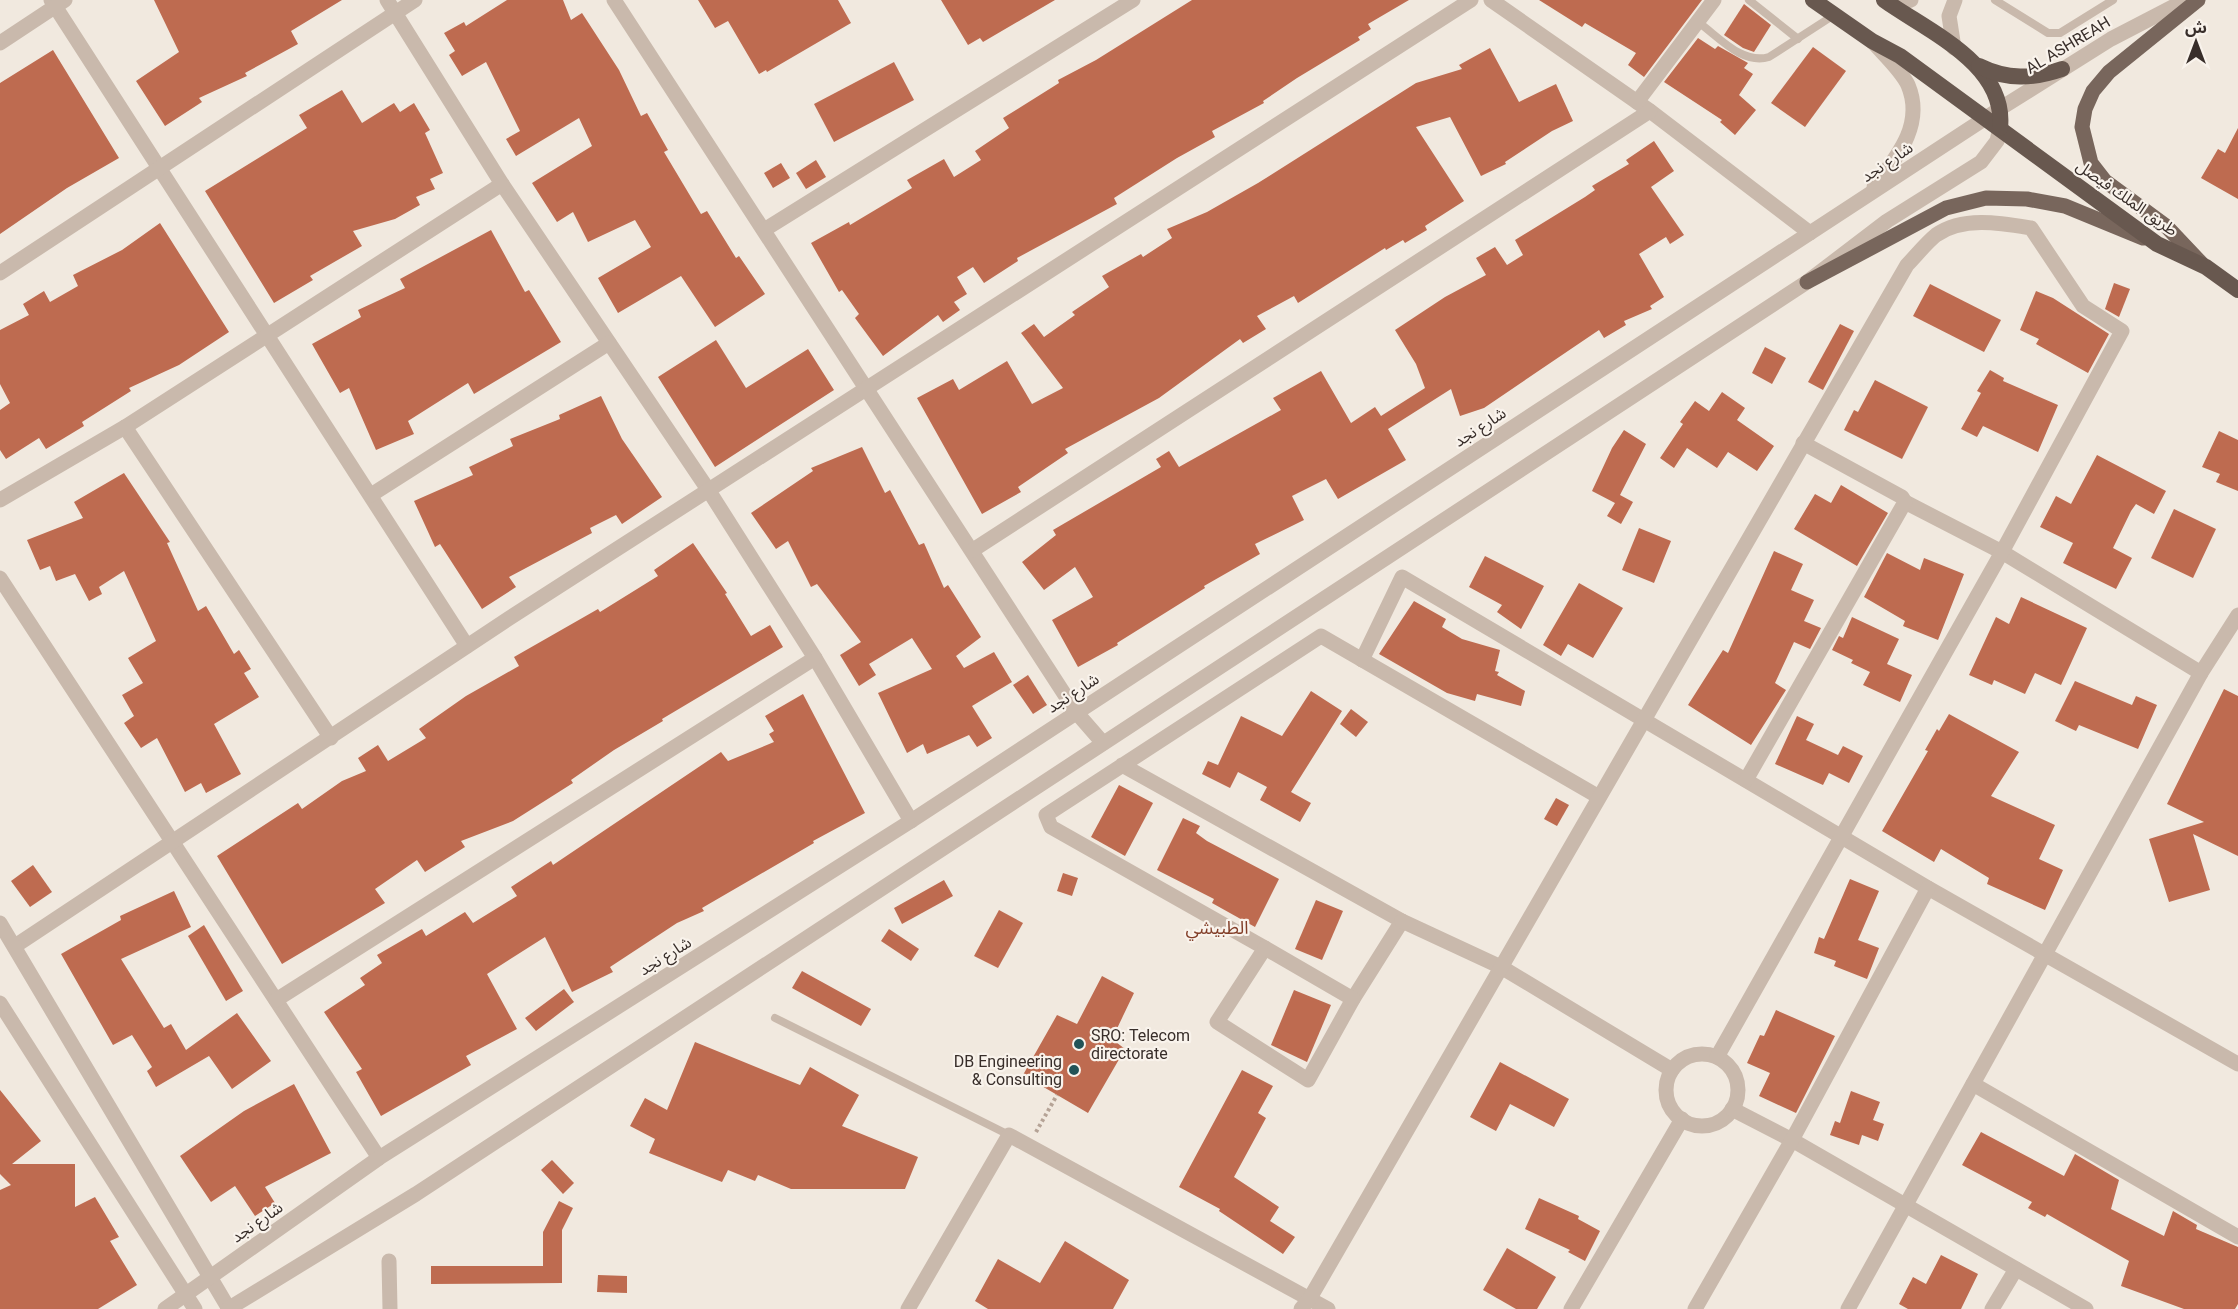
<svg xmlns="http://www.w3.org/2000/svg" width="2238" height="1309" font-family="Roboto,'Noto Sans Arabic',sans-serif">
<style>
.building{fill:#be6b50}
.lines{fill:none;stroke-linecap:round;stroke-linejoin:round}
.path{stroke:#b5a396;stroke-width:4;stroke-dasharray:3 3;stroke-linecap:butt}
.service{stroke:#c9b9ac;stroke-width:8}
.minor{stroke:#c9b9ac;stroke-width:15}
.tertiary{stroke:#c9b9ac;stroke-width:15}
.primary{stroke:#78665c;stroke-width:15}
.trunk{stroke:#68584f;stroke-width:16}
.poi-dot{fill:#225357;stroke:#f9f3ec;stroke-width:2}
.labels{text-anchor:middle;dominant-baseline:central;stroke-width:4.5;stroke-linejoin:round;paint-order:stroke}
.street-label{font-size:16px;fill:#382e2a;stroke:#f9f3ec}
.poi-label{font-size:16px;fill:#382e2a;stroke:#f9f3ec;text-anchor:start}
.neighbourhood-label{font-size:18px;fill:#823e28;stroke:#f9f3ec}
</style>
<rect width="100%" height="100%" fill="#f1e9df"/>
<g class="building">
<polygon points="154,0 342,0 291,31 298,44 245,73 247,76 199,98 202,102 165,126 136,81 179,52"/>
<polygon points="507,0 563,0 571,20 582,13 619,70 641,116 647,113 668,150 664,152 701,214 707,211 736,258 739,256 765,294 715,327 681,276 618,313 598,278 651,247 635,220 588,242 573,212 557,222 532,183 592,146 579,118 516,156 506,139 520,131 486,62 462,76 449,55 455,51 444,33 464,22 466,26"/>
<polygon points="698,0 838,0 851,23 767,72 766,70 759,74 728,21 715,28"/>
<polygon points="941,0 1055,0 983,42 980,38 968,45"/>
<polygon points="1192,0 1409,0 1368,24 1371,29 1358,37 1360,40 1297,78 1263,101 1264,103 1212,131 1215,137 1177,158 1114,198 1117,204 1017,258 1018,261 984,283 973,267 957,277 967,294 954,302 960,310 943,322 938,315 883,356 855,318 859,314 842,290 839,292 811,243 849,222 850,225 912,188 907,180 944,159 954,177 981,160 975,151 1009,128 1003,118 1059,83 1058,80 1096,60"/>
<polygon points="1539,0 1702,0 1644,77 1628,65 1636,53 1585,23 1582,27"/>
<polygon points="1744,4 1771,25 1754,52 1743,48 1724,35"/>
<polygon points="1698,38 1715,49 1718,46 1748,63 1744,68 1753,74 1739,95 1756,110 1735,135 1720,122 1722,120 1664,82"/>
<polygon points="1813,47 1846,71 1805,127 1771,103"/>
<polygon points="1490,48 1519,102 1556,84 1573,121 1552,131 1505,162 1506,164 1481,176 1450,117 1416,127 1464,201 1425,226 1427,230 1405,243 1403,240 1386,250 1385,248 1298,303 1294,296 1257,316 1266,329 1243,343 1240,339 1159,398 1065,449 1068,453 1018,487 1021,492 982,514 917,398 953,379 959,390 1007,361 1032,404 1063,388 1021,333 1034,324 1044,337 1075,315 1072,312 1109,287 1102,276 1141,254 1143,257 1172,238 1167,229 1207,212 1258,183 1416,83 1462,69 1459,65"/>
<polygon points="53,50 119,158 67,188 0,234 0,83"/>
<polygon points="894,62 914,100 834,142 814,104"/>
<polygon points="342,90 362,123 394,103 400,112 414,103 430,130 425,133 443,173 430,179 435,189 416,197 420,205 395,219 353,231 362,246 310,276 313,280 274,303 205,191 307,128 299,115"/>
<polygon points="2238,128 2238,199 2201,178 2218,149 2225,153"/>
<polygon points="1654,141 1674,171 1651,187 1684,235 1670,244 1666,237 1639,254 1664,297 1650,306 1652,309 1624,321 1626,325 1604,338 1599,330 1484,408 1460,416 1451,389 1388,429 1406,460 1338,499 1326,479 1292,496 1304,520 1255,544 1260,554 1204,586 1205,588 1117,643 1118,645 1078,667 1052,620 1093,597 1075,567 1044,590 1022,562 1056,535 1053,530 1161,467 1156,459 1169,451 1179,467 1281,410 1273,398 1321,371 1351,423 1375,407 1381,416 1425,388 1416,364 1395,330 1445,297 1486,275 1476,258 1495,247 1507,265 1523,255 1515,240 1585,197 1595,190 1592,186 1629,164 1626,160"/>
<polygon points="816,160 826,177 806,189 796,173"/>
<polygon points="781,163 790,178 773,188 764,173"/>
<polygon points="160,223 229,332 179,365 129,388 131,391 82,422 84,426 46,449 39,438 6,459 0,450 0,410 10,403 0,384 0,330 29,315 23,304 44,291 50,302 78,286 73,275 122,250"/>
<polygon points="491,230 525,292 529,290 561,342 474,394 468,383 408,421 414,434 376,450 349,388 340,393 312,344 361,317 358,310 405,288 400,279"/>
<polygon points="2114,283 2130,289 2119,317 2105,309"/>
<polygon points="1930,284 2001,320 1984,352 1913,316"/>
<polygon points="2036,291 2053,298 2109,334 2088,373 2036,344 2039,339 2020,330"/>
<polygon points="1840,324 1854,331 1823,390 1808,382"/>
<polygon points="716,340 746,388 808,349 834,390 715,467 658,377"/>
<polygon points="1765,347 1786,358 1772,384 1752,373"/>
<polygon points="1990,370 2004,378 2003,381 2058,405 2038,452 1983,426 1977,437 1961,429 1981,393 1977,391"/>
<polygon points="1875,380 1928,407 1902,459 1844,430 1854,410 1858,412"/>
<polygon points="1722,392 1745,408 1737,420 1774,446 1757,471 1728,452 1717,468 1687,448 1674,468 1660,458 1683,424 1680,422 1695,401 1709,411"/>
<polygon points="601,396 622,439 662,497 622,524 616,515 590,528 592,533 509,577 516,587 482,609 440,544 435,547 414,501 473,475 469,467 513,446 510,439 560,419 559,415"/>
<polygon points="1624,430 1646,444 1620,495 1633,502 1621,524 1607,516 1615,503 1592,491 1612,448"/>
<polygon points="2219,431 2238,440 2238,491 2216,482 2220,474 2202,467"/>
<polygon points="862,447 885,493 890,490 919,545 924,543 944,588 948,585 981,637 956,656 964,668 994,652 1012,682 972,706 992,738 977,747 969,735 927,754 923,744 907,753 878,693 932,669 912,638 869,664 876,675 859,686 840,655 861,642 817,584 811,587 788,541 776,549 751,513 813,471 811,468"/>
<polygon points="2097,455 2166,491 2154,514 2136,504 2131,511 2113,548 2132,558 2116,589 2063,563 2073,543 2040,527 2056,496 2071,504"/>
<polygon points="124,473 170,542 167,543 198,611 206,606 234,654 239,650 251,669 244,673 259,697 214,724 241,774 206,793 201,783 185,792 157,738 141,748 124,723 134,716 122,695 143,683 128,658 156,641 124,571 99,587 102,594 89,601 75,574 56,581 50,566 40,570 27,540 83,518 74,502"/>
<polygon points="1841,485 1888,513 1857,566 1794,529 1815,494 1831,503"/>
<polygon points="2174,509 2216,529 2193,578 2151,558"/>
<polygon points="1639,528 1671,541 1654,583 1622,570"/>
<polygon points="693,543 727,593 725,594 751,636 770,625 783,647 662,719 663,721 614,750 571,780 573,783 513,821 461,841 465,847 425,872 417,860 375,889 385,903 282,964 217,856 298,803 302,809 342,781 366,771 358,758 378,745 388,761 426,738 419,729 466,696 519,666 514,657 598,609 600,612 658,576 654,570"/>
<polygon points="1774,551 1803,564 1791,590 1814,600 1804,621 1821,628 1810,649 1794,642 1775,683 1786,690 1751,745 1688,705 1723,650 1728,653"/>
<polygon points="1887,553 1920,570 1924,558 1964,574 1938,640 1903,626 1905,621 1864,597"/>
<polygon points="1485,556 1544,586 1521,629 1497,612 1502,605 1469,587"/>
<polygon points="1579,583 1623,608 1593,658 1568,644 1561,656 1543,645"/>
<polygon points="2021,597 2087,628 2061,685 2035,673 2025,694 1994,680 1992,685 1969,675 1996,617 2009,624"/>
<polygon points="1414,601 1446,619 1442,627 1462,639 1500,650 1495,671 1499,672 1497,675 1525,691 1521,706 1477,694 1475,701 1447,693 1379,654"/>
<polygon points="1852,617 1899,639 1887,664 1912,675 1900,702 1863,685 1870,672 1851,663 1853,660 1832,650 1839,636 1843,638"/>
<polygon points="1028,675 1047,705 1033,714 1013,685"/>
<polygon points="2075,681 2132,705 2136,696 2157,705 2138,749 2079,725 2076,731 2055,721"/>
<polygon points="2224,689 2238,696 2238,856 2193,834 2210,890 2169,902 2149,839 2204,822 2167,804"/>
<polygon points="1311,691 1342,711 1291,792 1311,803 1300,822 1260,800 1267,787 1238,772 1230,788 1202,774 1208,761 1218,765 1241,716 1282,736"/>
<polygon points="803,694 865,813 813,841 814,843 702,908 704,911 677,923 610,967 613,972 572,992 545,937 487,974 517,1029 466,1056 471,1065 381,1116 356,1072 362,1069 324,1012 365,985 360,978 382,963 377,955 422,929 426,936 465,912 473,923 517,896 511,887 551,861 553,865 721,752 728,761 774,742 769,734 774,731 765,716"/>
<polygon points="1351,709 1368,722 1356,737 1340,724"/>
<polygon points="1949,714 2019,752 1991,796 2055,825 2039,859 2063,870 2045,910 1987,884 1989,878 1941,849 1934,862 1882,831 1928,751 1925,750 1937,729 1939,731"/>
<polygon points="1797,716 1814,724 1806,740 1838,755 1843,746 1863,756 1849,783 1829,773 1823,785 1775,764"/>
<polygon points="1119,785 1153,803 1125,856 1091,837"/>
<polygon points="1556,798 1569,805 1557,826 1544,819"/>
<polygon points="1183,818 1200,826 1196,833 1207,841 1279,879 1255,927 1212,903 1214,899 1157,870"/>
<polygon points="33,865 52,892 30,907 11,881"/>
<polygon points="1063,873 1078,878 1072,896 1057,891"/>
<polygon points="1850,879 1879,891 1858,940 1879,948 1867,979 1834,966 1836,961 1814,953 1819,937 1824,939"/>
<polygon points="944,880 953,896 902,924 894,908"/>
<polygon points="174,891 191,927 121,959 164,1028 171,1024 186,1050 237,1013 271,1061 232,1089 209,1056 156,1087 147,1071 152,1067 132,1035 113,1045 61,954 121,920 120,916"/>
<polygon points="1316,900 1343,911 1322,960 1295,949"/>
<polygon points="999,910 1023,923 998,968 974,956"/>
<polygon points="204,925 243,991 226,1001 188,936"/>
<polygon points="889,929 919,949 911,961 881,941"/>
<polygon points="802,971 871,1009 861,1026 792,988"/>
<polygon points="1102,976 1134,993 1112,1039 1125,1049 1088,1113 1023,1075 1057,1015 1077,1024"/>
<polygon points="564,989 574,1002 536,1031 525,1018"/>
<polygon points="1294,990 1331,1005 1307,1062 1271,1045"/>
<polygon points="1776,1010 1835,1036 1796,1113 1759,1096 1770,1073 1747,1063 1760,1035 1764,1036"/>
<polygon points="695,1042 800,1085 810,1067 859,1095 842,1126 918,1157 905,1189 791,1189 758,1175 755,1181 728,1170 722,1182 649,1153 655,1139 630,1126 645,1098 667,1110"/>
<polygon points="1500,1062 1569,1099 1554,1127 1510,1104 1496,1131 1470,1117"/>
<polygon points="1242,1070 1273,1086 1258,1113 1266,1118 1234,1177 1279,1207 1270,1221 1295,1237 1283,1254 1219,1211 1220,1209 1179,1187"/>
<polygon points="294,1084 331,1153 265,1187 275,1203 255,1216 235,1186 211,1202 180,1156 244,1111"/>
<polygon points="0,1090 41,1141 12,1164 75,1164 75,1207 95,1197 119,1237 110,1241 137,1285 98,1309 0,1309 0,1190 11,1185 0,1174"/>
<polygon points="1851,1091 1880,1102 1873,1120 1884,1124 1878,1141 1862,1135 1859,1145 1830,1135 1835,1121 1840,1123"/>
<polygon points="1981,1132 2064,1176 2075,1154 2119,1180 2111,1209 2164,1236 2173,1211 2197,1225 2196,1229 2238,1247 2238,1304 2235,1309 2184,1309 2121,1286 2129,1261 2047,1214 2045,1217 2028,1208 2032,1202 1962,1165"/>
<polygon points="552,1160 574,1183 563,1194 541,1170"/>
<polygon points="1539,1198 1579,1216 1578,1219 1600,1231 1585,1261 1568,1252 1570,1250 1525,1229"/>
<polygon points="559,1201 573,1208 562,1230 562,1283 431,1284 431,1266 543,1266 543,1232"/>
<polygon points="1065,1241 1129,1280 1113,1309 988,1309 975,1301 998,1259 1040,1283"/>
<polygon points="1507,1248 1556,1277 1537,1309 1516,1309 1483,1290"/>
<polygon points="1941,1255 1978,1274 1961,1309 1908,1309 1899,1304 1913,1277 1926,1284"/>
<polygon points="598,1275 627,1276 627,1293 597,1292"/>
</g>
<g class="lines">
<polyline class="path" points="1036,1132 1057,1095"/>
<g class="service">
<polyline points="1749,0 1798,39"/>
<polyline points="1995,0 2048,33 2060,33 2113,0"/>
<path d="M1698,22C1719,37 1742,65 1769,57L1834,15"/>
<polyline points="775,1018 1009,1135"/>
</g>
<g class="minor">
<polyline points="51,0 467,646"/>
<polyline points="387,0 502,184 709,491 815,658 911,821"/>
<polyline points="614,0 1076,712 1103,743"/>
<polyline points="1491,0 1650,111 1810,233"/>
<polyline points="0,43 65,0"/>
<polyline points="1637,102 1714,0"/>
<polyline points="764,230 1133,0"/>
<polyline points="0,273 415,0"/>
<polyline points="125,427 331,738"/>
<polyline points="371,495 609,343"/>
<polyline points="0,500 125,427 502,184"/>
<polyline points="1905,502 2002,552 2201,673"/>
<polyline points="973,550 1650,111"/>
<polyline points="0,578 379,1158"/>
<polyline points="1362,660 1402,577 1928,888 2238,1064"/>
<polyline points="1122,765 1402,921 1353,999 1308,1080 1217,1022 1265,948 1051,827 1046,815 1321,636 1599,797"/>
<polyline points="1746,780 1905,502 1902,497 1803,443"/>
<polyline points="1402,921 1501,967 1672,1070"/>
<polyline points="15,946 508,619 1471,0"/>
<polyline points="1265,948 1353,999"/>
<polyline points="276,1000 815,658"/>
<circle cx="1702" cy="1090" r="36"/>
<polyline points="1973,1084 2238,1237"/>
<polyline points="1732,1109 1792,1140 2086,1309"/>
<polyline points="389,1261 390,1309"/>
<polyline points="908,1309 1009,1135 1328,1309"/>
<path d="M1301,1309L1310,1298L1907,265C1916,256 1925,244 1936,235C1963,216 2001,223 2031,228L2083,306L2122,331L2002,552L1717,1057"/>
<polyline points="1571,1309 1682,1119"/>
<polyline points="1695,1309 1792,1140 1928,888"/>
<polyline points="1848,1309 2201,673 2238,615"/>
<polyline points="1992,1309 2016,1269"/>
</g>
<g class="tertiary">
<polyline points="1889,4 1911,0"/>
<path d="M1872,41C1883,54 1901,70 1908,85C1925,125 1896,158 1874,187"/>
<polyline points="1954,48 1949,16 1955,0"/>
<polyline points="0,923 229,1309"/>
<polyline points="0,1003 195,1309"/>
<polyline points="165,1309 379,1158 911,821 2001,108 2111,39 2186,0"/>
<polyline points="228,1309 416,1194 1807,282 1887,221 1981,162 1997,141 2000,128"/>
</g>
<g class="primary">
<polyline points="2198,0 2109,72 2093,91 2085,109 2082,127 2091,163 2105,181 2166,226 2202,264"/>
<polyline points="1807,282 1946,208 1986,198 2027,199 2065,206 2143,238"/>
</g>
<g class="trunk">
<polyline points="1813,0 1872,41 1900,56 2157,244 2206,267 2238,290"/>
<path d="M1884,0C1927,31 2007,64 2000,128"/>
<path d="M1979,66C2007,80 2033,79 2062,69"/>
</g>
</g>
<g class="poi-dot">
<circle cx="1079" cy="1044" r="6"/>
<circle cx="1074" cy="1070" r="6"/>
</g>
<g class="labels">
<g class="street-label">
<text transform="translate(2068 45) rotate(-31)">AL ASHREAH</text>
<text transform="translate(1887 162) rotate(-34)">شارع نجد</text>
<text transform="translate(2127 198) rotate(35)">طريق الملك فيصل</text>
<text transform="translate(1480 427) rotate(-33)">شارع نجد</text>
<text transform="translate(1073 693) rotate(-33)">شارع نجد</text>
<text transform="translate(665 956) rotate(-32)">شارع نجد</text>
<text transform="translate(257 1222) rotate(-35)">شارع نجد</text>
</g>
<g class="poi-label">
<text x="1091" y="1035">SRO: Telecom<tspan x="1091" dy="18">directorate</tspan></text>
<text x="1062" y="1061" text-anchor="end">DB Engineering<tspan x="1062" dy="18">&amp; Consulting</tspan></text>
</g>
<g class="neighbourhood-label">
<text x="1217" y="927">الطبيشي</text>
</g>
</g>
<g transform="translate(2196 42)" stroke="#f9f3ec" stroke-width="4.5" paint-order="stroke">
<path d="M0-4.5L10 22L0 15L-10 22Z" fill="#382e2a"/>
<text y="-9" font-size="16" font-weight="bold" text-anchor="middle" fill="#382e2a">ش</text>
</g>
</svg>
